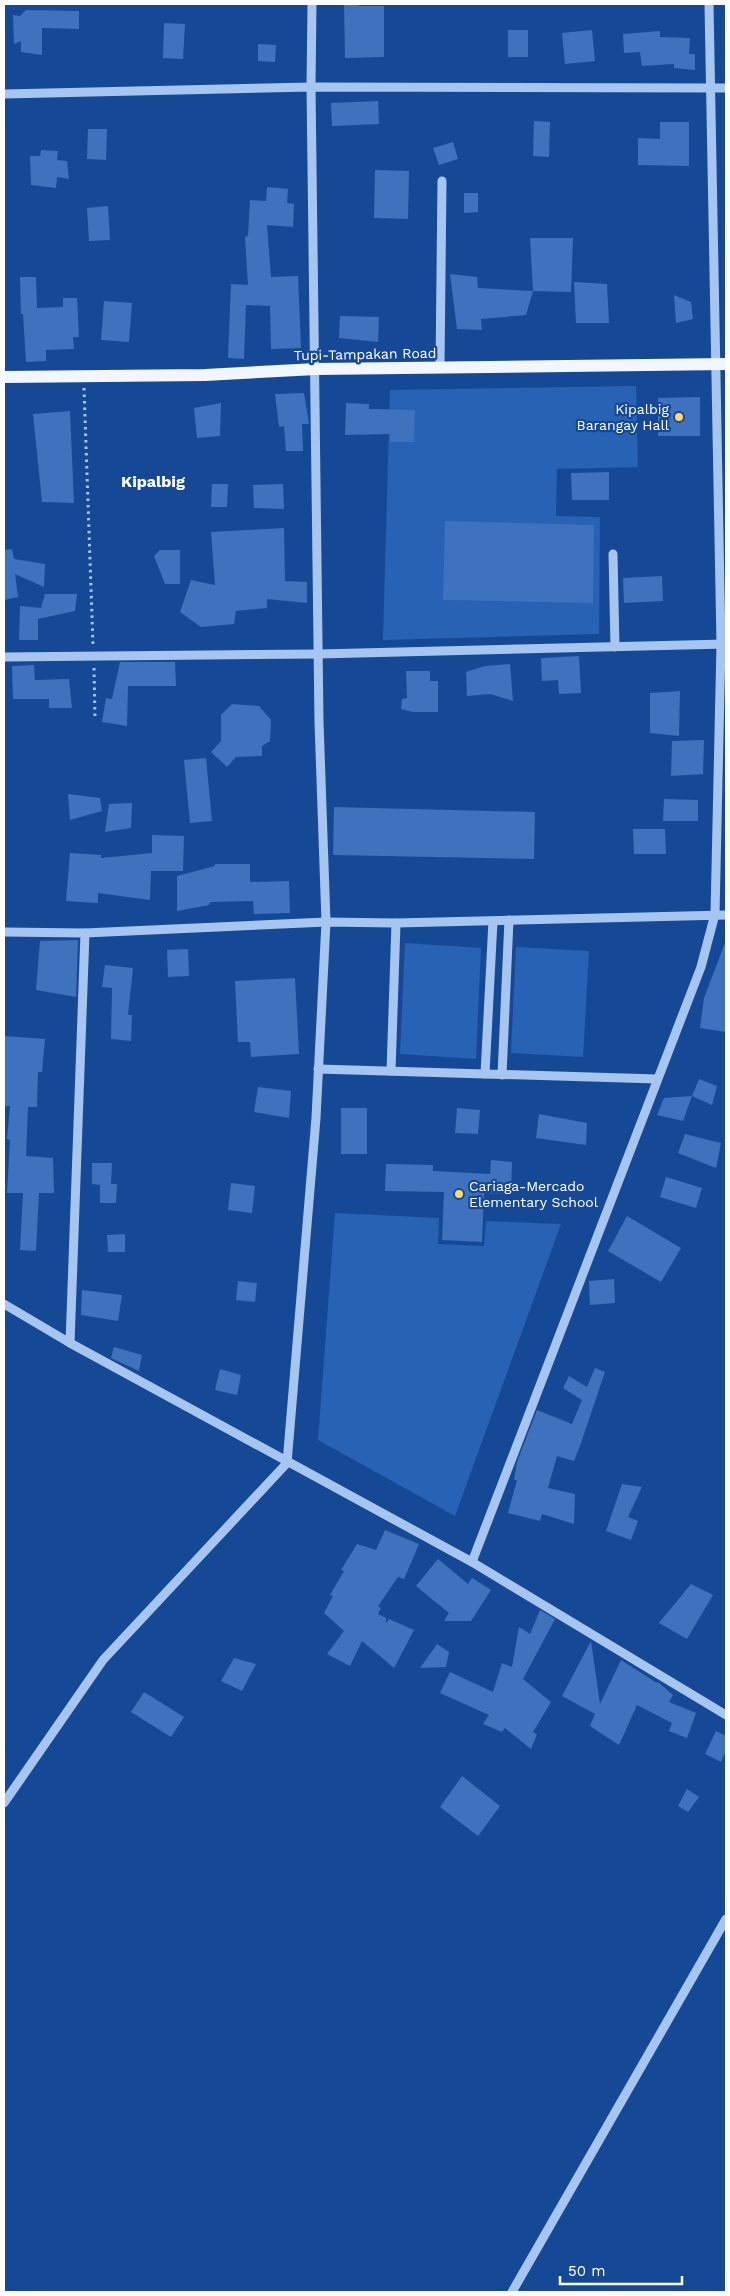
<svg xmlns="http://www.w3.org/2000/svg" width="730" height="2296" font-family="'Work Sans',sans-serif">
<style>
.green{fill:#2862b4}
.building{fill:#3e72bd}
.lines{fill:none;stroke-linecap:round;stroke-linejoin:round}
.path{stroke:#a6c6f1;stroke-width:3;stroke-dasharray:2.5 4;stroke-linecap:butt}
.minor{stroke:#a6c6f1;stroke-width:9}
.major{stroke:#f1f6ff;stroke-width:12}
.poi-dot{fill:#ffd867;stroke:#164995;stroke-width:2}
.labels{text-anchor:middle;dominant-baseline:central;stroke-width:4.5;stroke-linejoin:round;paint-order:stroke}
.street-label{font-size:14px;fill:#fff;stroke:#164995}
.poi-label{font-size:14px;fill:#fff;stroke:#164995;text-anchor:end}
.quarter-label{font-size:16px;font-weight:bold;fill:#fff;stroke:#164995}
</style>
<rect width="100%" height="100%" fill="#164995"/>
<g class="green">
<polygon points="636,386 638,467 557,469 556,516 600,517 599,634 383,640 390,390"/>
<polygon points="405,943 481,948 476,1059 400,1054"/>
<polygon points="516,947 589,951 583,1057 511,1053"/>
<polygon points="335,1213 439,1218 438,1244 484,1246 486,1221 561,1224 455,1516 318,1440"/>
</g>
<g class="building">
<polygon points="344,4 359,4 359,6 384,6 384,57 345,58"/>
<polygon points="26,10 79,11 79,29 42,28 42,55 21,52 21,41 14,44 13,15 20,16"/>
<polygon points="164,23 185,24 183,59 163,58"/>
<rect x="508" y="30" width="20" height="27"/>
<polygon points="592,30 595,61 565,64 562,33"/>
<polygon points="660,31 660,37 690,38 689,54 695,54 695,70 674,68 674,64 642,66 640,52 624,53 623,34"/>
<polygon points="258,44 276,45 275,62 258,61"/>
<polygon points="378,101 379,124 332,126 331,103"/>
<polygon points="534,121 550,122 549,157 533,156"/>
<polygon points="660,122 689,122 689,166 638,165 638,138 660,139"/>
<polygon points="88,129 107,129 106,160 87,159"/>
<polygon points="453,142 458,159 439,165 433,148"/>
<polygon points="41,150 58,151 57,160 67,161 69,179 57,177 56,188 31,185 30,156 40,156"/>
<polygon points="375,170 409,171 408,219 374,218"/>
<polygon points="267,187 288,189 287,203 294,204 293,227 267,225 271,277 298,276 301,348 271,349 270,306 246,305 244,359 228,358 231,284 248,285 245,237 248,236 250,200 266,201"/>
<polygon points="464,193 478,193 478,212 464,213"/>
<polygon points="108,206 110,240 89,241 87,208"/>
<polygon points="530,238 573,238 571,292 533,291"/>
<polygon points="450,274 477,277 478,288 533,291 526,315 481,319 482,330 457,329"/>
<polygon points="20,277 36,277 37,308 63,307 63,298 77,298 79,337 73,337 74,349 46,350 46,361 26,362 23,314 21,314"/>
<polygon points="574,282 607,284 609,323 576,323"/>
<polygon points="674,295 691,302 693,319 676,323"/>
<polygon points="104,301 132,303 129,342 101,340"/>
<polygon points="340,316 379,317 378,342 339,338"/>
<polygon points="304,393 309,424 302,424 303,451 286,451 284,426 279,427 275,394"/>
<polygon points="700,397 700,436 658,436 658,398"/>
<polygon points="221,403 220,436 197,438 194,408"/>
<polygon points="346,403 369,404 369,409 415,410 414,442 390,442 390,434 345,435"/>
<polygon points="70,411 74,503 42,502 33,414"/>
<polygon points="609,472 609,500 572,500 571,473"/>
<polygon points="212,484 228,484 227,507 211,507"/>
<polygon points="283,484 284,509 254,508 253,485"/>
<polygon points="445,521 594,525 593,603 443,600"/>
<polygon points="284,528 285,581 307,582 307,603 267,599 267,608 236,611 234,624 201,627 180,612 191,580 215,585 211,532"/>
<polygon points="12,549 14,559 45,564 44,587 15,574 18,597 4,600 4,550"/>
<polygon points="160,550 180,550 180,584 165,584 154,556"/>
<polygon points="662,576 663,601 624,603 623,578"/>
<polygon points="45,594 77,594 75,611 38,619 38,640 19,640 20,606 41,608"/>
<polygon points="579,656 581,693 559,694 558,680 542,681 541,658"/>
<polygon points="120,662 175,662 176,686 128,686 127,726 102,722 106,698 112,699"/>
<polygon points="510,664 513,701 490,694 467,696 466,672 485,666"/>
<polygon points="34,665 35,680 69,679 72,708 49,708 49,699 13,699 12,666"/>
<polygon points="406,671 430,671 430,681 438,681 438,712 413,712 401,709 402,699 407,698"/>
<polygon points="680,691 679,736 650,733 650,693"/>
<polygon points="232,704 259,706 271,720 270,741 262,746 262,756 236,757 227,767 211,752 221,741 221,715"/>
<polygon points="704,740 703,774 671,776 672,741"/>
<polygon points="206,758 212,821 190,823 184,760"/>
<polygon points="68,794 100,798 102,811 70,820"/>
<polygon points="664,799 698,800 698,821 663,821"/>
<polygon points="132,803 131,828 105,832 109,804"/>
<polygon points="334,807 535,812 534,859 333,855"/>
<polygon points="633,829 665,829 666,854 634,854"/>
<polygon points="152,835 184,836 183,871 151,871 150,900 98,893 98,903 66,901 70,853 101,855 101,858 152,853"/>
<polygon points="215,864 250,864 250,882 289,881 290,913 254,914 253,901 210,902 209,905 177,911 177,876 215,866"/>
<polygon points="78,940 76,997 36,990 40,941"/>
<polygon points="725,943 726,1032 700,1028 704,998"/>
<polygon points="188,949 189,976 168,977 167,950"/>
<polygon points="105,965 133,968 128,1015 132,1015 131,1041 111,1039 112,988 102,987"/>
<polygon points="295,978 299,1054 251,1057 250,1042 238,1042 235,981"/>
<polygon points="4,1036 45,1039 42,1072 38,1072 37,1107 28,1107 26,1156 53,1158 54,1193 39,1193 36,1251 20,1250 23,1193 7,1193 10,1140 7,1139 10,1106 4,1106"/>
<polygon points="699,1079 717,1086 712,1105 692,1096"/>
<polygon points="258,1087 291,1091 289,1118 254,1112"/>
<polygon points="692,1096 683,1121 657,1115 664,1098"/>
<rect x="341" y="1108" width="26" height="46"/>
<polygon points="457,1108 480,1110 478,1134 455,1133"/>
<polygon points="539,1114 587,1123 586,1145 536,1138"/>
<polygon points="685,1134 721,1143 716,1168 678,1153"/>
<polygon points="491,1160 512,1162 511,1194 484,1193 482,1242 442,1240 444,1192 385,1191 386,1164 433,1165 433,1171 490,1174"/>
<polygon points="92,1163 112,1163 111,1184 117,1184 116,1203 100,1203 100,1185 92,1184"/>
<polygon points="666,1177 702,1188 696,1208 660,1197"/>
<polygon points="231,1183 255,1186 252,1213 228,1210"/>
<polygon points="627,1216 681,1248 661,1282 608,1251"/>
<polygon points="125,1234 125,1252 108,1252 107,1235"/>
<polygon points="614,1279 615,1303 590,1305 589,1281"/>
<polygon points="238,1281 257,1283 255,1302 236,1300"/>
<polygon points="82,1290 122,1295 118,1321 81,1315"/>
<polygon points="114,1347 142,1355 139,1371 111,1358"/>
<polygon points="595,1368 605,1372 580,1446 574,1461 557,1456 548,1488 575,1494 574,1524 542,1514 540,1521 508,1513 517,1480 514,1480 517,1462 537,1410 572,1424 582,1400 563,1388 569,1376 587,1387"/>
<polygon points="220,1369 241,1375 237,1395 215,1390"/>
<polygon points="622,1484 642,1487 628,1517 638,1521 631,1540 606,1531"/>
<polygon points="385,1530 419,1544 404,1579 398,1577 378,1606 381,1608 378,1614 386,1618 386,1623 389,1619 414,1630 394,1668 362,1641 350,1666 327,1654 344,1631 324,1613 333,1596 330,1595 344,1571 341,1570 357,1544 376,1550"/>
<polygon points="438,1559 468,1584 472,1578 491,1590 471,1621 444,1621 449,1613 416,1586"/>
<polygon points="691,1584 713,1595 687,1639 659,1623"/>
<polygon points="540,1610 555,1619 523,1679 551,1702 533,1732 537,1734 531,1749 505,1728 502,1732 483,1724 489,1715 440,1693 450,1672 493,1692 502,1663 512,1667 519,1627 530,1634"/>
<polygon points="591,1641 600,1704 621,1660 657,1683 658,1682 673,1695 669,1702 696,1713 687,1738 669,1731 672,1723 637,1705 619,1745 590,1726 595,1714 562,1696"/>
<polygon points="437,1644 449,1652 446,1667 420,1668"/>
<polygon points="234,1658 256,1664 242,1691 221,1681"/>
<polygon points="144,1692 184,1717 171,1737 131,1712"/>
<polygon points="716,1731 726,1736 726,1751 721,1762 705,1754"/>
<polygon points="462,1776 500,1806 478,1836 440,1807"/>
<polygon points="687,1789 699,1797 688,1812 678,1806"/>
</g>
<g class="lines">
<g class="path">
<polyline points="84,388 93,645"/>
<polyline points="94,668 95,718"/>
</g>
<g class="minor">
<polyline points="4,94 311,87 726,88"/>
<polyline points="440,368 442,181"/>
<polyline points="613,554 615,647"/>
<polyline points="4,657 319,654 726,644"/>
<polyline points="4,932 85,933 326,922 396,923 726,915"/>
<polyline points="318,1069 657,1079"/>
<polyline points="391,1071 396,923"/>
<polyline points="485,1074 493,921"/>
<polyline points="502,1075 509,920"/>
<polyline points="4,1304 70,1343 472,1562 726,1715"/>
<polyline points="70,1343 85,933"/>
<polyline points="472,1562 701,967 715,914 721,644 709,4"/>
<polyline points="4,1803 103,1660 287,1463 316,1118 326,922 319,722 311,87 312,4"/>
<polyline points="512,2292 726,1919"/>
</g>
<polyline class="major" points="4,377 205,375 316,369 726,364"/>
</g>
<g class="poi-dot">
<circle cx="679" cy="417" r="5"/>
<circle cx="459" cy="1194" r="5"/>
</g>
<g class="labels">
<g class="street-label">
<text transform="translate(365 354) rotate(-1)">Tupi-Tampakan Road</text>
</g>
<g class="poi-label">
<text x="669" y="409">Kipalbig<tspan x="669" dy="16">Barangay Hall</tspan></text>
<text x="469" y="1186" text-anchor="start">Cariaga-Mercado<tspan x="469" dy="16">Elementary School</tspan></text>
</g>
<g class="quarter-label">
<text x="153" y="481">Kipalbig</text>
</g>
</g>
<rect width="730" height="2296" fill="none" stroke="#ffffff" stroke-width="10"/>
<path d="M560 2276v8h122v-8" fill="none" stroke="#ffffff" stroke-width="2.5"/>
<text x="568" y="2276" font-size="15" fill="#ffffff" stroke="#164995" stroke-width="4" paint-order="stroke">50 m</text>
</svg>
